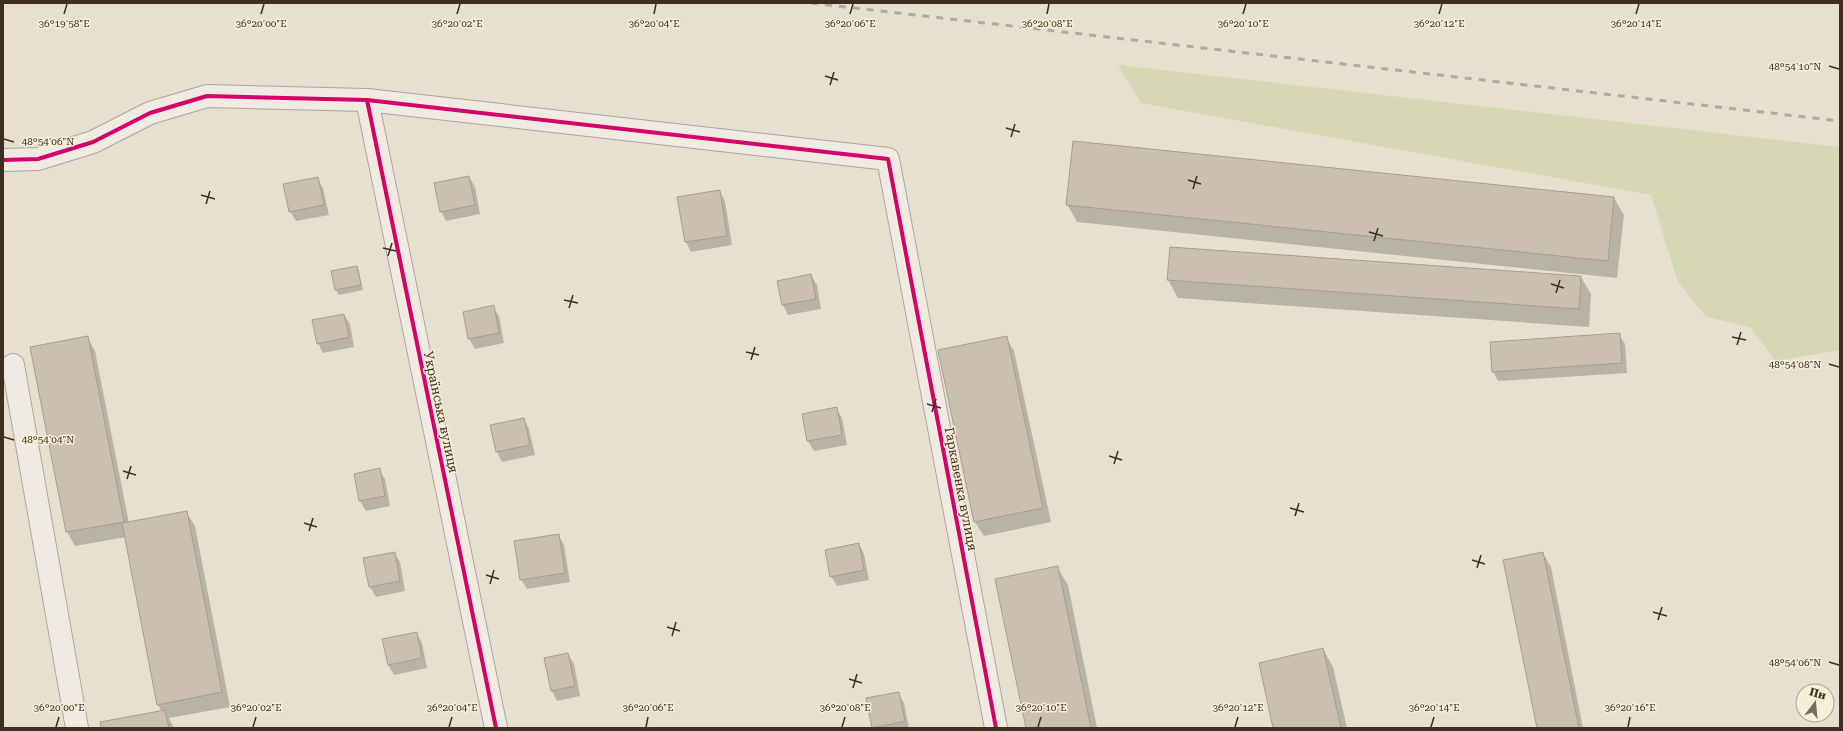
<svg xmlns="http://www.w3.org/2000/svg" width="1843" height="731" font-family="'Roboto Serif',serif">
<style>
.green{fill:#d6d7b3}
.shadow{fill:#0003}
.building{fill:#cbbfb2;stroke:#a89c90}
.lines{fill:none;stroke-linecap:round;stroke-linejoin:round}
.minor-casing{stroke:#ada599;stroke-width:24}
.minor{stroke:#efebe3;stroke-width:22}
.rail{stroke:#afaaa2;stroke-width:3;stroke-dasharray:7 7;stroke-linecap:butt}
.cycleway-casing{stroke:#f7eed8;stroke-width:6}
.cycleway{stroke:#d6006c;stroke-width:4}
.ticks{fill:none;stroke:#3d2e20;stroke-width:1.5}
.labels{text-anchor:middle;dominant-baseline:central;stroke-width:3;stroke-linejoin:round;paint-order:stroke}
.street-label{font-size:13px;fill:#3d2e20;stroke:#f7eed8}
.ticks-label{font-size:10px;text-anchor:middle;fill:#3d2e20;stroke:#f7eed8;stroke-width:3;stroke-linejoin:round;paint-order:stroke}
</style>
<rect width="100%" height="100%" fill="#e7e0d1"/>
<polygon class="green" points="1118,65 1840,147 1840,350 1775,361 1750,327 1706,317 1678,282 1651,195 1141,103"/>
<g class="shadow">
<polygon points="469,177 475,187 480,214 446,221 441,211"/>
<polygon points="317,178 323,188 329,215 296,221 290,211"/>
<polygon points="719,191 725,201 732,245 691,252 686,242"/>
<polygon points="1614,198 1624,215 1617,278 1077,222 1067,204"/>
<polygon points="356,267 359,271 363,290 339,295 336,290 333,271"/>
<polygon points="811,275 817,285 821,309 788,315 783,305 778,282"/>
<polygon points="1581,277 1591,294 1589,327 1178,298 1168,280"/>
<polygon points="493,307 499,316 504,343 475,349 469,339 464,313"/>
<polygon points="344,315 350,324 354,347 323,353 318,343"/>
<polygon points="1619,334 1625,344 1627,373 1498,381 1493,371"/>
<polygon points="87,337 95,351 129,523 186,512 195,526 230,707 169,718 174,728 102,728 162,712 158,705 126,537 75,546 67,532 31,348"/>
<polygon points="1006,337 1014,351 1051,522 984,536 975,522"/>
<polygon points="836,408 842,418 847,445 814,451 808,441 803,415"/>
<polygon points="524,419 529,429 535,455 502,462 497,452 491,426"/>
<polygon points="379,470 385,479 390,506 366,511 360,501 355,475"/>
<polygon points="558,535 564,545 570,582 527,589 521,579"/>
<polygon points="859,544 864,554 869,580 837,586 831,576"/>
<polygon points="394,553 400,562 405,591 376,597 370,587 364,558"/>
<polygon points="1543,553 1551,567 1583,728 1538,728"/>
<polygon points="1057,567 1068,585 1097,728 1027,728"/>
<polygon points="416,633 422,643 427,668 394,675 388,665 383,639"/>
<polygon points="1323,649 1333,667 1347,728 1274,728"/>
<polygon points="568,654 574,664 580,696 557,701 552,691 545,659"/>
<polygon points="898,693 904,703 909,728 873,728 868,699"/>
</g>
<g class="building">
<polygon points="1073,141 1614,197 1608,261 1066,205"/>
<polygon points="469,176 475,205 440,212 434,183"/>
<polygon points="318,177 324,205 289,212 283,184"/>
<polygon points="720,190 727,236 685,242 677,197"/>
<polygon points="1170,247 1581,276 1579,309 1167,280"/>
<polygon points="357,266 361,285 335,290 331,271"/>
<polygon points="811,274 816,299 782,305 777,281"/>
<polygon points="494,305 499,333 468,339 463,312"/>
<polygon points="344,314 349,337 317,344 312,320"/>
<polygon points="1620,333 1622,363 1492,372 1490,342"/>
<polygon points="88,336 124,522 66,532 30,347"/>
<polygon points="1007,336 1043,508 974,522 938,350"/>
<polygon points="837,407 842,435 807,441 802,414"/>
<polygon points="524,418 530,445 496,452 490,425"/>
<polygon points="380,468 385,496 359,501 354,474"/>
<polygon points="187,511 222,692 157,705 122,523"/>
<polygon points="559,534 565,573 520,580 514,541"/>
<polygon points="859,543 864,570 830,577 825,550"/>
<polygon points="395,552 400,581 369,587 363,558"/>
<polygon points="1543,552 1579,728 1537,728 1503,560"/>
<polygon points="1058,566 1091,728 1026,728 995,579"/>
<polygon points="417,632 422,658 388,665 382,639"/>
<polygon points="1323,648 1341,728 1273,728 1259,663"/>
<polygon points="568,653 575,686 551,691 544,658"/>
<polygon points="899,692 905,721 872,728 866,698"/>
<polygon points="165,710 169,728 101,728 100,722"/>
</g>
<g class="lines">
<g class="minor-casing">
<g id="minor">
<polyline points="367,100 496,728"/>
<polyline points="3,160 38,159 93,142 150,113 207,96 367,100 888,159 996,728"/>
<polyline points="13,365 77,728"/>
</g>
</g>
<use href="#minor" class="minor"/>
<polyline class="rail" points="811,3 1840,121"/>
<g class="cycleway-casing">
<g id="cycleway">
<polyline points="367,100 496,728"/>
<polyline points="3,160 38,159 93,142 150,113 207,96 367,100 888,159 996,728"/>
</g>
</g>
<use href="#cycleway" class="cycleway"/>
</g>
<path class="ticks" d="M64,14L67,4M261,14L264,4M457,14L460,4M654,14L656,4M850,14L853,4M1047,14L1049,4M1243,14L1246,4M1439,14L1442,4M1636,14L1639,4M1829,66L1839,69M825,76L838,80M830,85L834,72M1006,128L1020,132M1011,137L1015,124M4,139L14,142M1188,180L1201,184M1193,189L1197,176M201,195L215,199M206,204L210,191M1369,232L1383,236M1374,241L1378,228M383,248L396,251M388,256L392,243M1551,284L1564,288M1556,293L1560,280M564,300L578,303M569,308L573,295M1732,337L1746,340M1737,345L1741,332M746,352L759,355M751,360L755,347M1829,364L1839,367M927,404L941,408M932,412L936,399M4,437L14,440M1109,456L1122,460M1114,464L1118,451M123,471L136,475M127,479L131,466M1290,508L1304,512M1295,516L1299,503M304,523L317,527M309,531L313,518M1472,560L1485,564M1477,568L1481,555M486,575L499,579M490,584L494,570M1653,612L1667,616M1658,620L1662,607M667,627L680,631M672,636L676,622M1829,662L1839,665M849,679L862,683M853,688L857,674M56,727L59,717M253,727L256,717M449,727L452,717M646,727L648,717M842,727L845,717M1038,727L1041,717M1235,727L1238,717M1431,727L1434,717M1628,727L1630,717"/>
<g class="labels">
<g class="street-label">
<text transform="translate(441 412) rotate(78)">Українська вулиця</text>
<text transform="translate(961 489) rotate(79)">Гаркавенка вулиця</text>
</g>
</g>
<g class="ticks-label">
<text x="64" y="27">36°19'58"E</text>
<text x="261" y="27">36°20'00"E</text>
<text x="457" y="27">36°20'02"E</text>
<text x="654" y="27">36°20'04"E</text>
<text x="850" y="27">36°20'06"E</text>
<text x="1047" y="27">36°20'08"E</text>
<text x="1243" y="27">36°20'10"E</text>
<text x="1439" y="27">36°20'12"E</text>
<text x="1636" y="27">36°20'14"E</text>
<text x="1795" y="70">48°54'10"N</text>
<text x="48" y="145">48°54'06"N</text>
<text x="1795" y="368">48°54'08"N</text>
<text x="48" y="443">48°54'04"N</text>
<text x="1795" y="666">48°54'06"N</text>
<text x="59" y="711">36°20'00"E</text>
<text x="256" y="711">36°20'02"E</text>
<text x="452" y="711">36°20'04"E</text>
<text x="648" y="711">36°20'06"E</text>
<text x="845" y="711">36°20'08"E</text>
<text x="1041" y="711">36°20'10"E</text>
<text x="1238" y="711">36°20'12"E</text>
<text x="1434" y="711">36°20'14"E</text>
<text x="1630" y="711">36°20'16"E</text>
</g>
<rect width="1843" height="731" fill="none" stroke="#3d2e20" stroke-width="8"/>
<g transform="translate(1815 703) rotate(16)"><circle r="19" fill="#f7eed8" stroke="#ada18e"/>
<path d="M0-3L7 15L0 10L-7 15Z" fill="#786c5e"/>
<text y="-6" font-size="11" font-weight="bold" text-anchor="middle" fill="#3d2e20">Пн</text>
</g>
</svg>
